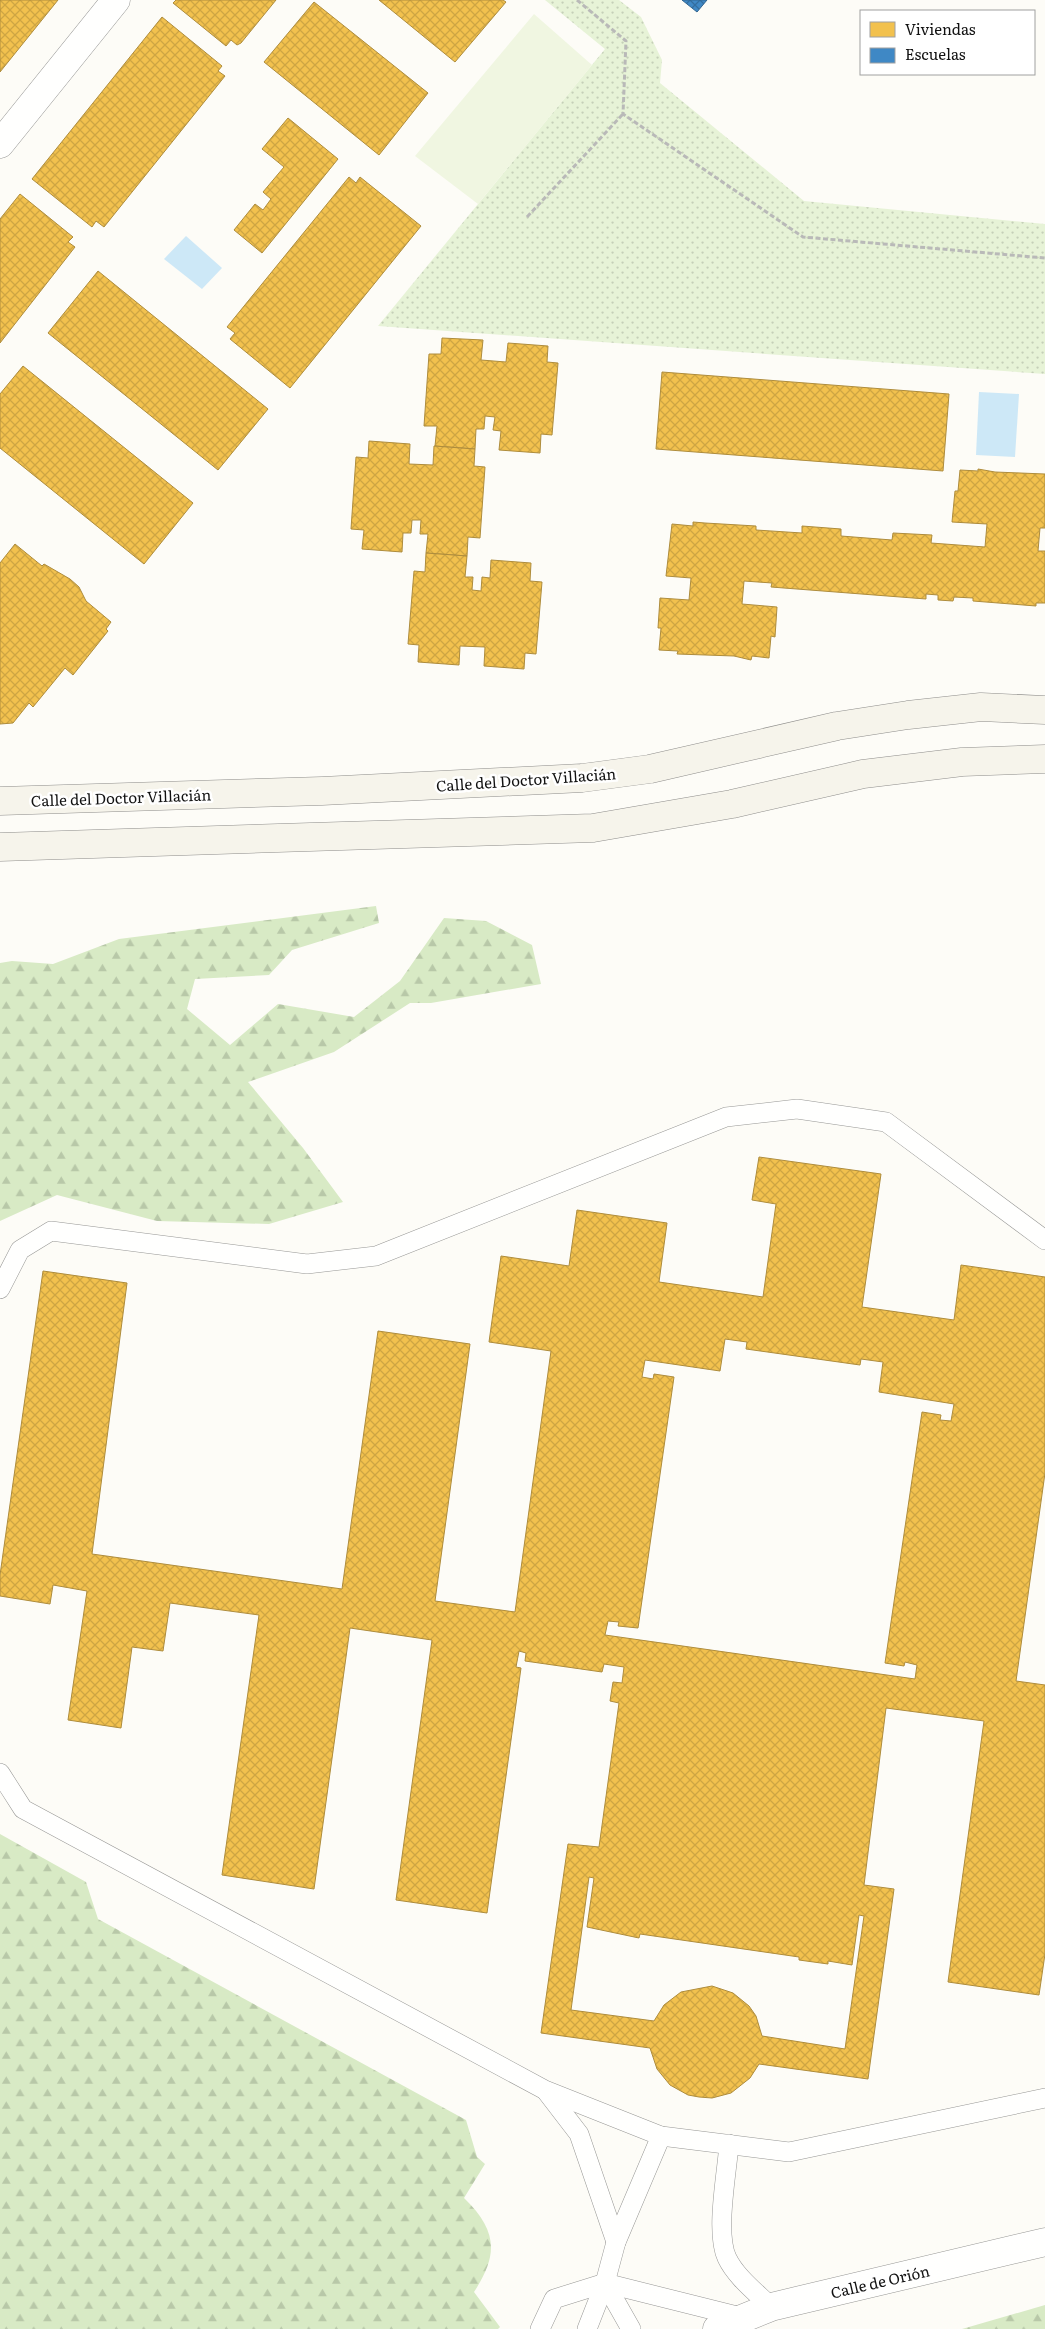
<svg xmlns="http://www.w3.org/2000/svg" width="1045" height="2329" font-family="Literata,serif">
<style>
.forest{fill:url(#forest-firs)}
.park{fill:url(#park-dots)}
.pitch{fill:#f0f6e1}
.water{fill:#cde8f7}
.homes{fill:url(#homes-cross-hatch);stroke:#ae8c3c;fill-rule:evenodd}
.schools{fill:url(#schools-cross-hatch);stroke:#31648f}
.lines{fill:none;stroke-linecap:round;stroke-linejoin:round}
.lane-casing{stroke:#979795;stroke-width:20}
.street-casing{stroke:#979795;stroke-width:29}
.secondary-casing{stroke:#8e8d8b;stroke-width:29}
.path{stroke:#b9b9b8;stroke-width:3;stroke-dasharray:5 2.5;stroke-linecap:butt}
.lane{stroke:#fffffe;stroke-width:19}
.street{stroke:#fffffe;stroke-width:28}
.secondary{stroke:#f6f4eb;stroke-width:28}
.labels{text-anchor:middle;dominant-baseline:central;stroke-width:5;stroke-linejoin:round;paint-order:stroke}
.street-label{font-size:15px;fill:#111;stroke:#fff}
</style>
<defs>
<pattern id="forest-firs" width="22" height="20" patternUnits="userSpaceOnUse" patternTransform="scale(1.25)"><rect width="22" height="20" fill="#d8eac5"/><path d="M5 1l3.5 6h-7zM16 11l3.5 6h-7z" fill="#b8c8a8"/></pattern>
<pattern id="park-dots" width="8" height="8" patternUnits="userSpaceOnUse" patternTransform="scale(1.25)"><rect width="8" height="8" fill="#e7f3d7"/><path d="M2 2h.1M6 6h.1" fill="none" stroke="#c5cfb8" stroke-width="1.8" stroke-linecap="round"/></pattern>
<pattern id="homes-cross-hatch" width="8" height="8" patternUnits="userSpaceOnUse" patternTransform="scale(1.25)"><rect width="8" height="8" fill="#f2c14e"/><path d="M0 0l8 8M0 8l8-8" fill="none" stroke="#cea543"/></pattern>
<pattern id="schools-cross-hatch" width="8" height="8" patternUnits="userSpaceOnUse" patternTransform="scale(1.25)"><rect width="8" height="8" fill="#3f88c5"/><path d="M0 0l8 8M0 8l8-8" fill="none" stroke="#336e9f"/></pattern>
</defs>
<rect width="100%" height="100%" fill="#fdfcf7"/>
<g class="forest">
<polygon points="376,906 379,923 292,950 269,975 195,979 187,1009 230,1045 278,1004 354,1017 400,981 444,918 486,921 532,945 541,984 431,1003 410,1003 334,1052 248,1082 303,1148 343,1202 269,1224 157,1221 57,1195 0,1221 0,963 12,961 53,964 119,939"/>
<path d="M0,1834L86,1882L98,1919L466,2120L477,2157L485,2164L464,2198C497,2230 499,2254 474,2292L500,2327L498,2329H0Z"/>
<polygon points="1045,2305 1045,2329 962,2329"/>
</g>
<polygon class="park" points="545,0 619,0 641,17 662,60 660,83 804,201 1045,224 1045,374 378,326 605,49"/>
<polygon class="pitch" points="534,14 592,65 478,204 415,156"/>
<g class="water">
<polygon points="186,236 222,268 202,289 164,259"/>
<polygon points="979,392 1019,394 1015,457 976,455"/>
</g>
<g class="homes">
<polygon points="0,0 58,0 0,72"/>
<polygon points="176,0 276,0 241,43 237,45 231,40 226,46 173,3"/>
<polygon points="379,0 503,0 506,2 455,62"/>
<polygon points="314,2 428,93 379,155 264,62"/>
<polygon points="162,17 222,66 218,71 225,76 104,227 96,221 92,227 32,179"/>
<polygon points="288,118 338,159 262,253 234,230 255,204 263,210 271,199 263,192 284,167 262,149"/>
<polygon points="349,177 356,183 360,177 421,226 290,388 230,339 235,333 227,327"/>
<polygon points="20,194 73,237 68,242 75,247 0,343 0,219"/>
<polygon points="98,271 268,409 218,470 48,333"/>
<polygon points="442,338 483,340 481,360 506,362 508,343 548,346 547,362 558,363 552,435 541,434 540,453 499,450 501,431 493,430 495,417 485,416 484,429 476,429 475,449 435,446 437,426 424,426 429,354 441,354"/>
<polygon points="23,366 193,503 144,564 0,448 0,394"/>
<polygon points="662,372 949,394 943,471 656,449"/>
<polygon points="369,441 410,444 409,464 433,465 434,446 475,449 474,466 485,467 480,538 468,537 467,556 426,553 428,534 420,534 421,520 412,520 411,533 403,533 402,552 362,549 364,530 351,529 356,457 368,458"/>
<polygon points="978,469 995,472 1045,474 1045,528 1040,528 1038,551 1045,551 1045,603 1036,603 1036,606 973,601 973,598 954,597 953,601 938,600 938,595 926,594 926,599 771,587 772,583 744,581 742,604 777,607 775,637 771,636 769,658 752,656 751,660 734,656 677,654 678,651 659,650 661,628 658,628 660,598 689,600 691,578 666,576 672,524 693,526 693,522 705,523 756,526 756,530 802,533 802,526 841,529 841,536 892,540 893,533 932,535 931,543 985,547 987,524 952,522 955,491 958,491 960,470 978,471"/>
<polygon points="15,544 42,566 44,564 70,579 79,587 86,601 111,622 106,629 108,631 73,675 65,668 33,707 29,703 13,723 0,724 0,563"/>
<polygon points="426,553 467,556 465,577 473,577 472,590 481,591 482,577 490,578 491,560 531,563 530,581 542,582 536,654 525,653 524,669 484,666 485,647 460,646 459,665 418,662 419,645 408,644 414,571 425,572"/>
<path d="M759,1157L881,1174L862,1307L954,1320L961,1265L1045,1277V1473L1016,1681L1045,1685V1954L1039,1995L948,1982L984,1721L886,1708L864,1885L894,1889L868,2079L759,2064L750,2078L731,2093L712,2098L699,2097L688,2095L670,2085L657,2069L650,2048L541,2033L568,1844L599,1847L619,1703L610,1701L613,1682L622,1683L624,1667L604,1664L602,1672L525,1661L526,1653L519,1651L516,1667L521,1668L487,1913L396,1900L432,1640L350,1628L314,1889L222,1875L259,1615L170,1603L163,1651L132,1647L121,1728L68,1720L87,1591L53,1585L50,1604L0,1596V1575L43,1271L127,1283L92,1554L342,1589L378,1331L470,1344L435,1601L515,1612L551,1351L489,1342L501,1256L569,1266L577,1210L667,1223L659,1282L763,1297L776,1204L752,1200ZM725,1339L747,1342L746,1349L860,1365L861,1359L883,1362L879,1392L954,1404L951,1421L940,1420L941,1415L922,1412L885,1663L904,1666L905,1662L917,1665L915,1679L605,1635L608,1621L619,1622L618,1626L638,1628L674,1377L654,1374L653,1379L642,1377L645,1360L720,1371ZM589,1877L594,1878L587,1927L639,1938L640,1934L799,1957V1960L828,1964V1961L852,1965L859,1915L864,1916L845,2049L762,2036L756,2016L749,2006L733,1993L712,1986L681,1992L664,2005L654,2021L571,2010Z"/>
</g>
<polygon class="schools" points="682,0 707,0 697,12"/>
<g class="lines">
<g class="lane-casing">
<g id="lane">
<polyline points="0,1289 20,1250 51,1231 307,1264 376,1256 726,1117 797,1109 886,1122 1045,1240"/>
<polyline points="0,1773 23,1809 545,2090 661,2136 789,2152 1045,2098"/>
<polyline points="546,2091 579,2134 616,2242"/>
<path d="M729,2144C727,2173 715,2233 727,2258C736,2277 757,2293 771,2307"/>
<polyline points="605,2283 631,2329"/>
<polyline points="540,2329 554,2299 605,2283 745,2318"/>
<polyline points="587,2329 605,2283 616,2242 661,2136"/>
</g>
</g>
<g class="street-casing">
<g id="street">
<polyline points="0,144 116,0"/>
<polyline points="717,2329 771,2307 1045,2242"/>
</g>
</g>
<g class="secondary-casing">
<g id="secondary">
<polyline points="0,801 322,791 582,778 650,769 837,726 908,715 981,707 1045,710"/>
<polyline points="0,847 593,828 732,804 863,774 962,762 1045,759"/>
</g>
</g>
<g class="path">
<polyline points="577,0 626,41 623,114 803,237 1045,258"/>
<polyline points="527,217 623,114"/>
</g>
<use href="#lane" class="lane"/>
<use href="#street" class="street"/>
<use href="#secondary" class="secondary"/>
</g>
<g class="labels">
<g class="street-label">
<text transform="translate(526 779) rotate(-4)">Calle del Doctor Villacián</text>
<text transform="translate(121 797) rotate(-2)">Calle del Doctor Villacián</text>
<text transform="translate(880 2281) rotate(-13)">Calle de Orión</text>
</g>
</g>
<rect x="860" y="10" width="175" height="65" fill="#ffffff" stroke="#a0a0a0"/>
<rect x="870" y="22" width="25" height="15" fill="#f2c14e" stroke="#a0a0a0"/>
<text x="905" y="35" font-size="15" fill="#111111">Viviendas</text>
<rect x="870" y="48" width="25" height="15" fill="#3f88c5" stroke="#a0a0a0"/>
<text x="905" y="60" font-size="15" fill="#111111">Escuelas</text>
</svg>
